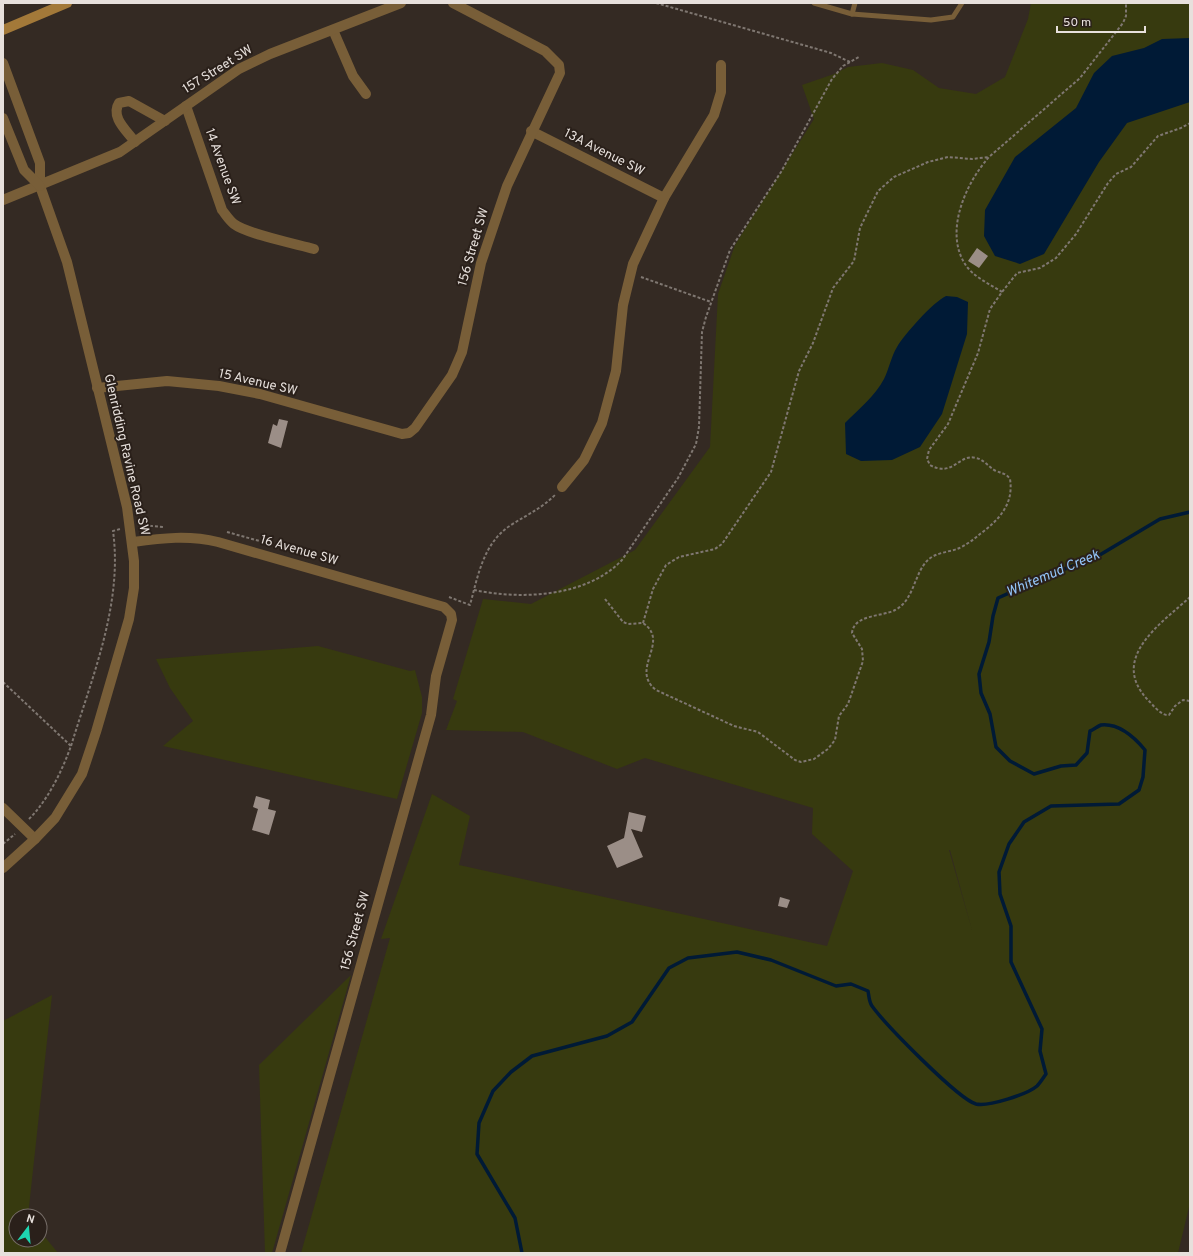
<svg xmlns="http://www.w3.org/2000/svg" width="1193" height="1256" font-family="Overpass,sans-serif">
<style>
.green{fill:#373a0f;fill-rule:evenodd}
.water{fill:#001a36}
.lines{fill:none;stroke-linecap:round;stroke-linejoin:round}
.stream{stroke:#001a36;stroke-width:3.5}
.building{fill:#9b8e87}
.path{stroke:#7f7771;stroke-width:2;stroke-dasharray:3 2;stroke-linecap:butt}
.service{stroke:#785e38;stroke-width:5}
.minor{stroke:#785e38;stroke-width:10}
.tertiary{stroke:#785e38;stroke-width:10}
.secondary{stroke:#a37939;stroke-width:10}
.labels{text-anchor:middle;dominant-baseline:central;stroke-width:4;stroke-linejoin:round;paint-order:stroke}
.street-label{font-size:13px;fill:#e7e0dc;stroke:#2a201a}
.water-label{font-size:14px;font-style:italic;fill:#93c5f8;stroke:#2a201a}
</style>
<rect width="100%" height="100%" fill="#342a23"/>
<g class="green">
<path d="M1031,3H1190V1203L1178,1253H301L390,938L381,939L432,794L470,816L459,865L827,946L853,871L812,834L813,808L645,758L617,769L523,732L446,730L457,701L453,699L483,599L531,604L635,550L710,447L718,294L735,245L814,119L802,85L834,74L848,67L882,63L913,70L939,88L976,94L1005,77L1028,19ZM949,850H950L972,930Z"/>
<polygon points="318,646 410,671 415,670 422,697 422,713 397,799 163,746 193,721 170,688 156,659"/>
<polygon points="351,975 272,1253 265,1253 259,1065"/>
<polygon points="52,995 28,1216 16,1216 16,1240 40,1240 40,1231 58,1253 3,1253 3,1021"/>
</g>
<g class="water">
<polygon points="1190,38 1190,102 1127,123 1099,162 1044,254 1020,264 995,256 984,236 985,210 1015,157 1076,108 1094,73 1112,56 1144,48 1162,39"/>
<path d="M946,296L957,297L968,302L967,334L942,414L920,447L892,460L861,461L846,454L845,423C858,410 875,396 884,379C889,369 891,357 897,347C904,335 933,302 946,296Z"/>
</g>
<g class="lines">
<path class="stream" d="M522,1253L515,1218L477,1154L479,1123L493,1091L511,1072L532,1056L607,1036L632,1022L669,968L688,958L737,952L771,960L836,986L851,984L868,991C869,996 869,1002 872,1006C885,1024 958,1099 976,1104C988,1107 1028,1094 1037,1086C1040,1083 1043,1078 1046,1074L1040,1051L1042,1029L1011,962V926L1000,894L999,872L1009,844L1024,822L1051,806L1119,804L1139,790L1143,777L1145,750C1135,738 1119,723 1101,725C1098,726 1093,730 1090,731L1087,753L1076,765L1061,766L1034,774L1010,761L996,747L990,714L981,693L979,674L989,642L993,616L998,598L1056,572L1093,559L1160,519L1190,512"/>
</g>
<g class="building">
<polygon points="977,248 988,256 979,268 968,261"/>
<polygon points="279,419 288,421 281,448 268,443 273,424 277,426"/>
<polygon points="256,796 270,800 268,809 276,811 269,835 252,830 258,809 253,807"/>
<polygon points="629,812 646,816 642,832 631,829 643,857 617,868 607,846 624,838"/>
<polygon points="780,897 790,900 787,908 778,906"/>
</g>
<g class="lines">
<g class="path">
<polyline points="656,3 831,53 850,62"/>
<polyline points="641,277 711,302"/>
<path d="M1002,292C990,284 973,277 965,264C944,231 966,183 989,157L1080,78L1123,23L1126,16V3"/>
<polyline points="140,525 163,527"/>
<polyline points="227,532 263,542"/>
<path d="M474,590C522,600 587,597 622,560L678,478L696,444L699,427L702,332L706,317L730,250L781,172L832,79L843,66L859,57"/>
<path d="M449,597L470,605C478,576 483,543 511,525C528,514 541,509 556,494"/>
<path d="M1190,597C1162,623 1108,658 1148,700C1153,705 1161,716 1169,715L1175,706L1183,700L1190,701"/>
<path d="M605,599L623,622L628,624L643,623C671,642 629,669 656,690L734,726L758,732L795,760L801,762L814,759L828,749L835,740L839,716L848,704L863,661L862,649L852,633C854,614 882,617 895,610C914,601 914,573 928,560C935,553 948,552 957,549C965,546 973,540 980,534C999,520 1014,504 1010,479C1006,473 1000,473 994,470C988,466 983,459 976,458C959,453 953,478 930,465L927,459L929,450L948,424L978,353L990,309L1002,292L1017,273L1040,268L1056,258L1076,234L1108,183L1116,174L1131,167L1158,136L1181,128L1190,123"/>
<polyline points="643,623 653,589 666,565 679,557 715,549 722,544 771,472 799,371 813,343 833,288 854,261 860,228 878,191 894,177 928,162 948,157 972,159 989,157"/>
<polyline points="3,682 71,746"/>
<path d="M29,819C48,800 62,771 71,746C92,677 123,604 113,531L120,529"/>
<polyline points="3,844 15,834"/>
</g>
<g class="service">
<polyline points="814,3 852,14 931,20 953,17 962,3"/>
<polyline points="852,14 855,3"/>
</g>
<g class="minor">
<polyline points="333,30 353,76 366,94"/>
<path d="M186,106L222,210C226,215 229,220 234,224C247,234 296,244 314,249"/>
<polyline points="531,131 664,198"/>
<path d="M135,142C127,131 110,117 119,103L129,101L165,121"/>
<polyline points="3,200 120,152 239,69 270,54 401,3"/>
<polyline points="97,388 167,381 219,386 260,394 402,434 409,433 415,428 452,375 462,352 481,263 507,186 560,73 559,65 545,51 453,3"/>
<polyline points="562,487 584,460 602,423 616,371 623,305 633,264 664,198 714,115 721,92 721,65"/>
<path d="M133,542C162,538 189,535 218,542L444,607L451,614L452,620L436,676L431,715L280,1253"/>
<polyline points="3,808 35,839"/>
</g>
<g class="tertiary">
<polyline points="3,63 40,163 40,186 67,262 127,507 134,561 134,588 129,619 96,732 82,774 55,818 35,839 3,868"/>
<polyline points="3,118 24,170 40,186"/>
</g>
<polyline class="secondary" points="3,30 67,3"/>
</g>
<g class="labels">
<g class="street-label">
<text transform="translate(218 70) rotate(-32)">157 Street SW</text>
<text transform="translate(604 153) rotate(27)">13A Avenue SW</text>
<text transform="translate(222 167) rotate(70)">14 Avenue SW</text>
<text transform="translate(474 247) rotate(-74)">156 Street SW</text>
<text transform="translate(258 383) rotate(13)">15 Avenue SW</text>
<text transform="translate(126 455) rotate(77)">Glenridding Ravine Road SW</text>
<text transform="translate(299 551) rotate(16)">16 Avenue SW</text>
<text transform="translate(356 931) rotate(-75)">156 Street SW</text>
</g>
<g class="water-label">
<text transform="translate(1053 574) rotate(-23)">Whitemud Creek</text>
</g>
</g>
<rect width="1193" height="1256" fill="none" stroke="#e7e0dc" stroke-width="8"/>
<g transform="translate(28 1228) rotate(16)"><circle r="19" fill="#2a201a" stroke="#766d68"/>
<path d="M0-3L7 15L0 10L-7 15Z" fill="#1ed5b0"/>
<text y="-6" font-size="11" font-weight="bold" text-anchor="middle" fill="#e7e0dc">N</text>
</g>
<path d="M1057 26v6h88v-6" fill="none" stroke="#e7e0dc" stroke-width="2"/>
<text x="1063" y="26" font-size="12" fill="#e7e0dc" stroke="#2a201a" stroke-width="3" paint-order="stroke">50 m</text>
</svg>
